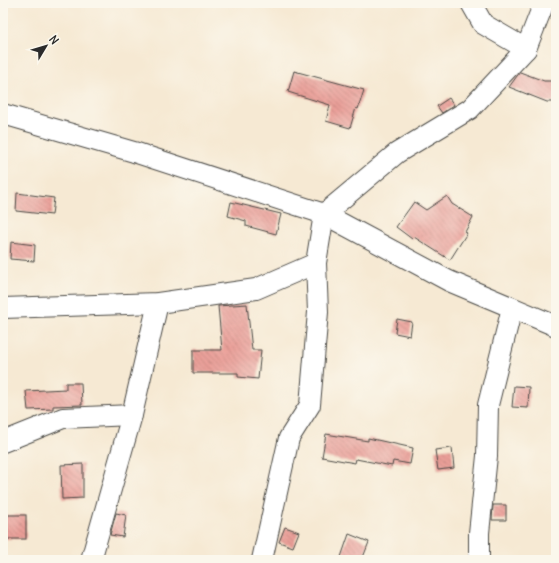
<svg xmlns="http://www.w3.org/2000/svg" width="559" height="563" font-family="Delius,sans-serif">
<style>
.building{fill:url(#building-back-hatch)}
.lines{fill:none;stroke-linecap:round;stroke-linejoin:round}
.street-casing{stroke:#494844;stroke-width:22}
.street{stroke:#fff;stroke-width:20}
</style>
<defs>
<pattern id="building-back-hatch" width="6" height="6" patternUnits="userSpaceOnUse"><rect width="6" height="6" fill="#ea9f98"/><path d="M-1 5l2 2M0 0l6 6M5-1l2 2" fill="none" stroke="#be827c"/></pattern>
</defs>
<rect width="100%" height="100%" fill="#fbf7ec"/>
<filter id="ink" filterUnits="userSpaceOnUse"><feTurbulence type="fractalNoise" baseFrequency=".025" numOctaves="2"/><feDisplacementMap in="SourceGraphic" scale="8" xChannelSelector="R" yChannelSelector="G"/><feConvolveMatrix kernelMatrix="1 2 1 2 8 2 1 2 1" color-interpolation-filters="sRGB"/></filter>
<filter id="wash" filterUnits="userSpaceOnUse"><feTurbulence type="fractalNoise" baseFrequency=".012" numOctaves="4" result="noise"/><feDisplacementMap in="SourceGraphic" scale="16" xChannelSelector="R" yChannelSelector="G"/><feGaussianBlur stdDeviation="0.9" result="paint"/><feColorMatrix in="noise" values="0 0 0 0 0 0 0 0 0 0 0 0 0 0 0 0 0 1.4 0 .05"/><feComposite in="paint" operator="in"/></filter>
<g filter="url(#wash)">
<rect width="100%" height="100%" fill="#f6e9d3"/>
<g id="blocks">
<g class="building">
<polygon points="294,71 364,90 358,109 356,108 350,128 326,121 330,105 288,92"/>
<polygon points="520,72 544,81 556,81 556,102 547,102 509,87"/>
<polygon points="449,98 454,105 442,113 437,106"/>
<polygon points="17,193 54,198 52,215 16,211"/>
<polygon points="447,196 452,204 473,217 465,232 467,233 450,260 414,237 412,239 396,227 414,202 426,210"/>
<polygon points="231,202 281,214 276,234 246,226 246,221 228,216"/>
<polygon points="11,242 35,245 34,261 10,259"/>
<polygon points="247,304 252,350 261,350 258,379 238,377 238,373 193,373 193,350 222,350 218,306"/>
<polygon points="397,319 412,322 410,336 395,333"/>
<polygon points="66,383 81,383 82,405 53,406 53,409 28,410 26,391 66,389"/>
<polygon points="514,386 529,387 528,408 512,407"/>
<polygon points="326,434 368,441 368,438 413,448 410,464 393,461 392,466 356,459 355,463 322,457"/>
<polygon points="452,448 454,468 438,470 435,450"/>
<polygon points="83,464 83,498 62,499 61,465"/>
<polygon points="493,505 506,505 506,520 492,520"/>
<polygon points="116,513 126,515 123,537 110,535"/>
<rect x="3" y="515" width="23" height="24"/>
<polygon points="285,527 299,532 293,547 279,542"/>
<polygon points="349,534 369,542 362,560 340,560"/>
</g>
</g>
</g>
<g filter="url(#ink)">
<use href="#blocks" fill-opacity="0" stroke="#494844" stroke-width="1"/>
<g class="lines">
<g class="street-casing">
<g id="street">
<polyline points="471,3 483,24 526,49"/>
<polyline points="3,114 134,152 324,214 449,281 556,326"/>
<polyline points="3,308 158,303 256,289 316,263 324,214 397,153 470,109 526,49 544,3"/>
<polyline points="3,442 63,418 132,415"/>
<polyline points="91,560 132,415 158,303"/>
<polyline points="262,560 289,438 310,405 318,312 316,263"/>
<polyline points="479,560 479,533 487,456 488,405 512,308"/>
</g>
</g>
<use href="#street" class="street"/>
</g>
</g>
<rect width="559" height="563" fill="none" stroke="#fbf7ec" stroke-width="16"/>
<g transform="translate(46 46) rotate(52)" stroke="#fbf7ec" stroke-width="3" paint-order="stroke">
<path d="M0-3L7 15L0 10L-7 15Z" fill="#2b2b2b"/>
<text y="-6" font-size="11" font-weight="bold" text-anchor="middle" fill="#2b2b2b">N</text>
</g>
</svg>
